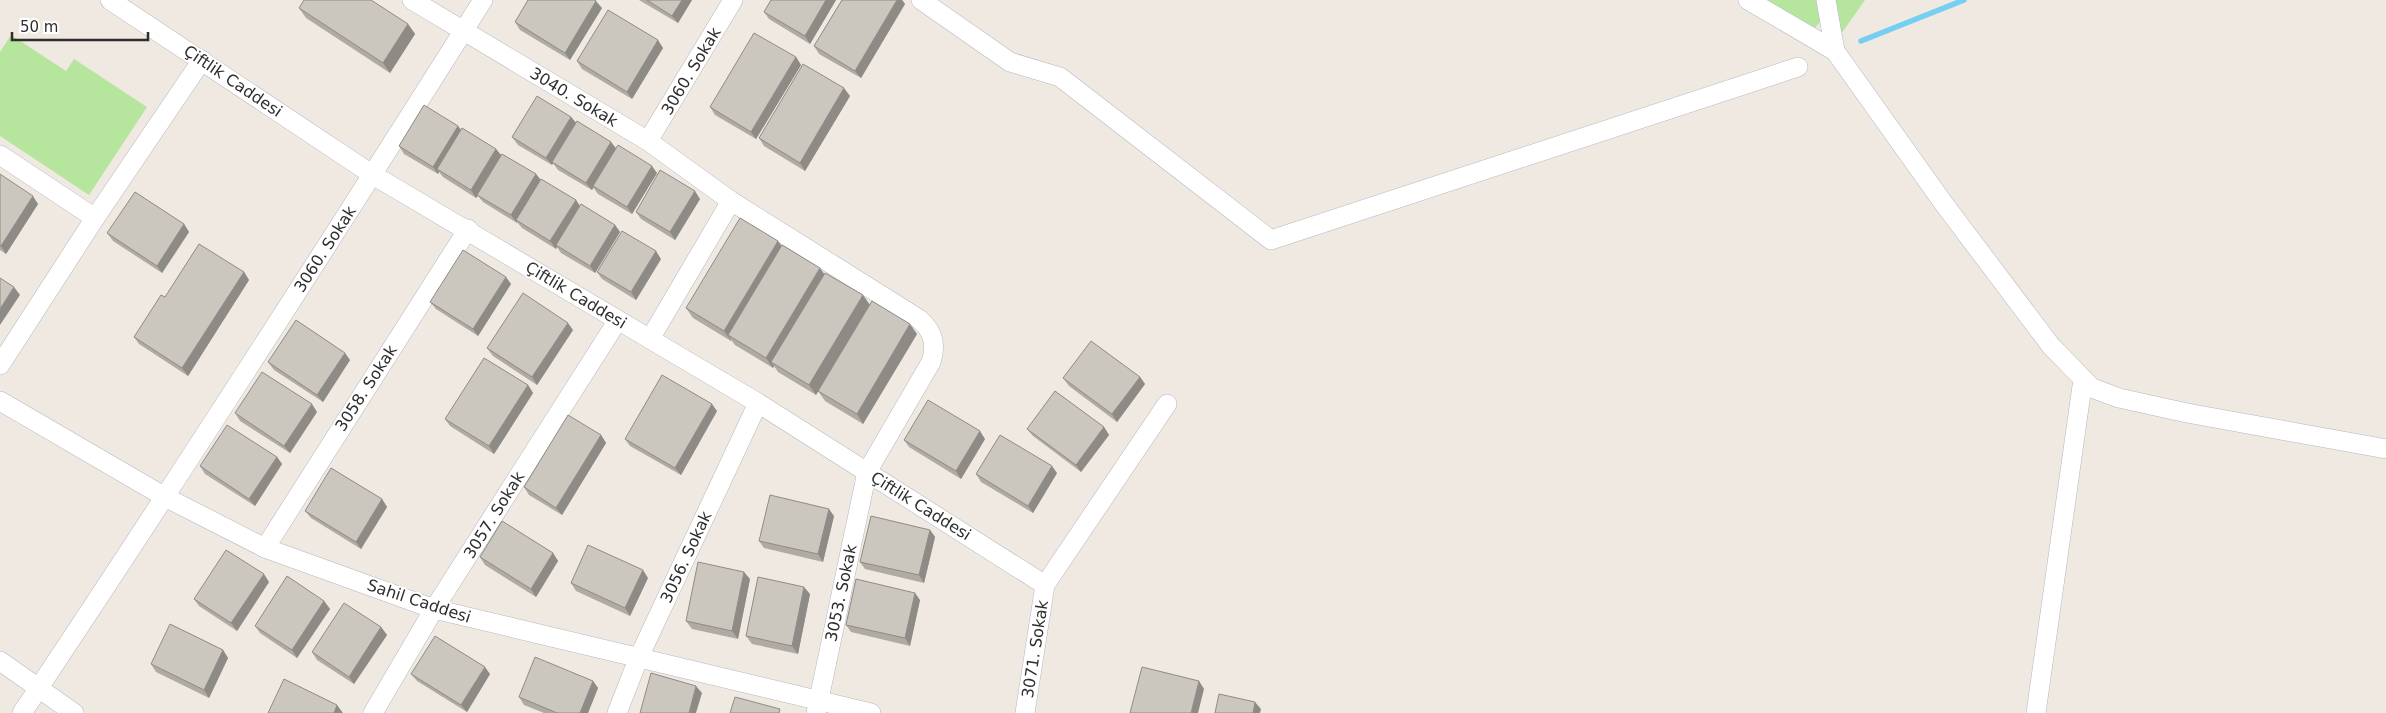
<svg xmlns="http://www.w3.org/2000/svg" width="2386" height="713" font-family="'DejaVu Sans',sans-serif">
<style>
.green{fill:#b6e59e}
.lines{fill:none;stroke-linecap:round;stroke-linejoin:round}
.stream{stroke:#75cff0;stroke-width:5.5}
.minor-casing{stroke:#b4b7c1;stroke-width:20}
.minor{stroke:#fff;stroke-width:19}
.wall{fill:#afaba4}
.shaded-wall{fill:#8e8b86}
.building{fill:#cbc7bf;stroke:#8e8b86}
.labels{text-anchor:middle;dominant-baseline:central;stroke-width:4;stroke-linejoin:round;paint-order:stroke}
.street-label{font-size:16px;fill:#2e2e2e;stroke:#fff}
</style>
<rect width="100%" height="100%" fill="#efe9e1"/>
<g class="green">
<polygon points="1765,0 1818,0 1821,21 1815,28 1810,28"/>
<polygon points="1831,0 1865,0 1841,34"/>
<polygon points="11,35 66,71 74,59 147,107 89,195 0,136 0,52"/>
</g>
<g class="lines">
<polyline class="stream" points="1861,41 1964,0"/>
<g class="minor-casing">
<g id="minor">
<polyline points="110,0 373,175 758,403 1045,585"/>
<path d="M412,0L648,141L731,201L919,319C933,331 937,344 931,362L867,472L816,713"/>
<polyline points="921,0 1010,62 1060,77 1271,240 1798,67"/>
<polyline points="1748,0 1835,51"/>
<polyline points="1826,0 1835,51 1944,204 2051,346 2092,388 2119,398 2187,413 2386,449"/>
<polyline points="648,141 733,0"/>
<polyline points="0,155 95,218"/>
<polyline points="650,339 731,201"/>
<polyline points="0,365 95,218 202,60"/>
<polyline points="0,401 165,497 265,548 434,609 871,713"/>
<polyline points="265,548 468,229"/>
<polyline points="0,661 74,713"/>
<path d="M22,713C179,478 332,239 483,0"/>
<polyline points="373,713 434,609 618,320"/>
<polyline points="617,713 639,657 758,403"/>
<polyline points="1025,713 1045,585 1167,404"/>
<polyline points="2036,713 2083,379"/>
</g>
</g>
<use href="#minor" class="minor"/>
</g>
<g class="wall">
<polygon points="639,0 692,0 678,23"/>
<polygon points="771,0 836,0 810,44 769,19 764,12"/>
<polygon points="842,0 902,0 905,4 861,78 819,54 814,46"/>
<polygon points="299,8 408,24 415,34 390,73 306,18"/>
<polygon points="602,8 570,60 520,30 515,22"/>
<polygon points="663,48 632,99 582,69 577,61"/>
<polygon points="796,57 801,65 756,139 715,115 710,107"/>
<polygon points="850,96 805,171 764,146 759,138"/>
<polygon points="571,117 576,123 611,142 616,148 657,173 632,214 598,194 593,187 592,190 558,170 553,163 552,165 518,145 512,137"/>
<polygon points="458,126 461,130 496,149 501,156 536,174 541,180 576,200 580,206 615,225 620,232 595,273 561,253 557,247 556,249 522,228 517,222 517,223 483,202 478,196 476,198 443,177 439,172 438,174 404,154 399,146"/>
<polygon points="0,174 38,204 6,254 0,250"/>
<polygon points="700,199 675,240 641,219 636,212"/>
<polygon points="184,224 189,232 162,273 113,241 107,233"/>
<polygon points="778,241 781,246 824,274 870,305 917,334 863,424 825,401 818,391 816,395 778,372 774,366 773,368 735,345 731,340 731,341 693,318 686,308"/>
<polygon points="661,259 636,300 602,279 597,272"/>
<polygon points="244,272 249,280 188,376 139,344 134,337 165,297"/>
<polygon points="511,284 478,336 436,309 430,302"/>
<polygon points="573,330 537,385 493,356 487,348"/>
<polygon points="350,360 323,402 274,370 268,362"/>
<polygon points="1140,377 1145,384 1117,422 1069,386 1063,378"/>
<polygon points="528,385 533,393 494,454 450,426 445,419"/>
<polygon points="717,411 681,475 630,446 625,439"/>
<polygon points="317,412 290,453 240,421 235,413"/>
<polygon points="1104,427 1109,435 1081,472 1033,436 1027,429"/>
<polygon points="601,435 606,443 562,515 529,495 524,487"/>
<polygon points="985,439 961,479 909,447 904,440"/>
<polygon points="277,457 282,464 255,506 205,474 200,466"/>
<polygon points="1057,473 1033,513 981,482 976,474"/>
<polygon points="382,499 387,507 361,549 311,518 305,511"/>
<polygon points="834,516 823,562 764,548 759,541"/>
<polygon points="930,530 935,537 924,583 865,569 860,562"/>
<polygon points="553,553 558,561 536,597 485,565 480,557"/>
<polygon points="648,578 630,616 576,591 571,583"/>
<polygon points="750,579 738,639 692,629 686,621"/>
<polygon points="269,582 237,631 199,606 194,599"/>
<polygon points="810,594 798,654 752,644 746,636"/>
<polygon points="920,600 910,646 851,632 846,625"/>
<polygon points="324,601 330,609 297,658 260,633 255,626"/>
<polygon points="381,627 387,635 354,684 317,660 312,652"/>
<polygon points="223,650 228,658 209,698 156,672 151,664"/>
<polygon points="411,674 490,674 467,712 417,681"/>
<polygon points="593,681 598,688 588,713 544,713 524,705 519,697"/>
</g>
<g class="shaded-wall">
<polygon points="682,0 692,0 678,23 672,16"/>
<polygon points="826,0 836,0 810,44 805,36"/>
<polygon points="897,0 902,0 905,4 861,78 855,71"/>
<polygon points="596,1 602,8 570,60 565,53"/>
<polygon points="408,24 415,34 390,73 383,63"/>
<polygon points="658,40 663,48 632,99 627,92"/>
<polygon points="796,57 801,65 756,139 751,132"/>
<polygon points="844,88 850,96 805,171 800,163"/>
<polygon points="571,117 577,124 552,165 546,158"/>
<polygon points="458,126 463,133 437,169 439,172 438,174 433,167"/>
<polygon points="611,142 616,149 593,186 594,187 592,190 586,183"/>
<polygon points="496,149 502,156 476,198 471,190"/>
<polygon points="652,166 657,173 632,214 627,207"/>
<polygon points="536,174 542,182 516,220 517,222 517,223 511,215"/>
<polygon points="695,191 700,199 675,240 670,232"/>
<polygon points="33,196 38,204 6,254 1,246"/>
<polygon points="576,200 581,208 556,245 557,247 556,249 550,241"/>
<polygon points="184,224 189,232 162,273 157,266"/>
<polygon points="615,225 620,232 595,273 590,266"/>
<polygon points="778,241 785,251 728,335 731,340 731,341 724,331"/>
<polygon points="656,251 661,259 636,300 631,292"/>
<polygon points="820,268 827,278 771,362 774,366 773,368 766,358"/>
<polygon points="244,272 249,280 188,376 182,368"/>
<polygon points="506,277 511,284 478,336 473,329"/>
<polygon points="14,287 20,295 0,325 0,309"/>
<polygon points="863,295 870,305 816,395 809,385"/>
<polygon points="568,323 573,330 537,385 532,377"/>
<polygon points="910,324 917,334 863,424 857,414"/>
<polygon points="345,353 350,360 323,402 317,395"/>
<polygon points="1140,377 1145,384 1117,422 1112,414"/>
<polygon points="528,385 533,393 494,454 489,446"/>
<polygon points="312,404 317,412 290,453 284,446"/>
<polygon points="712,404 717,411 681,475 675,468"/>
<polygon points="1104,427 1109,435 1081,472 1076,465"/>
<polygon points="980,431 985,439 961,479 956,471"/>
<polygon points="601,435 606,443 562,515 556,508"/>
<polygon points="277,457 282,464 255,506 249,499"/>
<polygon points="1052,466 1057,473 1033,513 1028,506"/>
<polygon points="382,499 387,507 361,549 356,542"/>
<polygon points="829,509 834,516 823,562 818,554"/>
<polygon points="930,530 935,537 924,583 919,575"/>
<polygon points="553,553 558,561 536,597 531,589"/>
<polygon points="643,570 648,578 630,616 625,608"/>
<polygon points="744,572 750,579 738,639 732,631"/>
<polygon points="264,574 269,582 237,631 231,623"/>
<polygon points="804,587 810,594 798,654 792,646"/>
<polygon points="915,593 920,600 910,646 905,638"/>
<polygon points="324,601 330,609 297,658 292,650"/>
<polygon points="381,627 387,635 354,684 349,677"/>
<polygon points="223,650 228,658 209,698 204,690"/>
<polygon points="485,667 490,674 467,712 461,705"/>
<polygon points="593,681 598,688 588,713 580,713"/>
<polygon points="1199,681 1204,689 1198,713 1191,713"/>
<polygon points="696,686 702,693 696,713 689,713"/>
<polygon points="1255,702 1261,709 1260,713 1253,713"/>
<polygon points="337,705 343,713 334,713"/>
</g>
<g class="building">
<polygon points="304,0 371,0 408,24 383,63 299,8"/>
<polygon points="528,0 595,0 596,1 565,53 515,22"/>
<polygon points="647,0 682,0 672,16"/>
<polygon points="771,0 826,0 805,36 764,12"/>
<polygon points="842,0 897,0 855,71 814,46"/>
<polygon points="608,10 658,40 627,92 577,61"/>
<polygon points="754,33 796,57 751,132 710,107"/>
<polygon points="803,64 844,88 800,163 759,138"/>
<polygon points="537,96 571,117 546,158 512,137"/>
<polygon points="424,105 458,126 433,167 399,146"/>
<polygon points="577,121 611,142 586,183 552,162"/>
<polygon points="462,128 496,149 471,190 437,169"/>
<polygon points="618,145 652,166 627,207 593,186"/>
<polygon points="502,154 536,174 511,215 477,195"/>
<polygon points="660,170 695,191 670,232 636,212"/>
<polygon points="0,174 33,196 1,246 0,246"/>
<polygon points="541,179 576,200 550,241 516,220"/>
<polygon points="135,192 184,224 157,266 107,233"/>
<polygon points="581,204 615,225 590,266 556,245"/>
<polygon points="740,218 778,241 724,331 686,308"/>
<polygon points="622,231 656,251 631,292 597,272"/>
<polygon points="199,244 244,272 182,368 134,337 161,295 165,297"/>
<polygon points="782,245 820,268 766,358 728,335"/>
<polygon points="463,250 506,277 473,329 430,302"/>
<polygon points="825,273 863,295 809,385 771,362"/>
<polygon points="0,278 14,287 0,309"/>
<polygon points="523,293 568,323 532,377 487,348"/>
<polygon points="872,301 910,324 857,414 818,391"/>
<polygon points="296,320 345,353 317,395 268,362"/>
<polygon points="1091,341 1140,377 1112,414 1063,378"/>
<polygon points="484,358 528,385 489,446 445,419"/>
<polygon points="262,372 312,404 284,446 235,413"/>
<polygon points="662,375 712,404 675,468 625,439"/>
<polygon points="1055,391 1104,427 1076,465 1027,429"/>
<polygon points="928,400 980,431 956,471 904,440"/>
<polygon points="568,415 601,435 556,508 524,487"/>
<polygon points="227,425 277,457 249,499 200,466"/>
<polygon points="1000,435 1052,466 1028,506 976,474"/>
<polygon points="331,468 382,499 356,542 305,511"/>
<polygon points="770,495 829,509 818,554 759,541"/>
<polygon points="871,516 930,530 919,575 860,562"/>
<polygon points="502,521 553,553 531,589 480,557"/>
<polygon points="588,545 643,570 625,608 571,583"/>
<polygon points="226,550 264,574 231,623 194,599"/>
<polygon points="698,562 744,572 732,631 686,621"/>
<polygon points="287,576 324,601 292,650 255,626"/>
<polygon points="758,577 804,587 792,646 746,636"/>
<polygon points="856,579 915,593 905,638 846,625"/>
<polygon points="344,603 381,627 349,677 312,652"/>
<polygon points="170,624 223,650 204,690 151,664"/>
<polygon points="435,636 485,667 461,705 411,674"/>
<polygon points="535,657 593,681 580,713 557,713 519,697"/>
<polygon points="1142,667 1199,681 1191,713 1130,713"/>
<polygon points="651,673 696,686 689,713 640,713"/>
<polygon points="284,679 337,705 334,713 268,713"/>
<polygon points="1219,694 1255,702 1253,713 1215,713"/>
<polygon points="735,697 780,709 779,713 730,713"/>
</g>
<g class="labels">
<g class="street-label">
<text transform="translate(691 71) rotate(-59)">3060. Sokak</text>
<text transform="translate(233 81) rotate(34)">Çiftlik Caddesi</text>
<text transform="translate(574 97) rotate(31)">3040. Sokak</text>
<text transform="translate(325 249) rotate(-57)">3060. Sokak</text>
<text transform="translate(576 295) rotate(31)">Çiftlik Caddesi</text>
<text transform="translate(366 388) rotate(-57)">3058. Sokak</text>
<text transform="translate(921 506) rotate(32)">Çiftlik Caddesi</text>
<text transform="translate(494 515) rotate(-58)">3057. Sokak</text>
<text transform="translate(686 557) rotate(-65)">3056. Sokak</text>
<text transform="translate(841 593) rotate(-78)">3053. Sokak</text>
<text transform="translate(419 601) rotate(18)">Sahil Caddesi</text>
<text transform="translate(1035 649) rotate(-81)">3071. Sokak</text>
</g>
</g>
<path d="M12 32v8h136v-8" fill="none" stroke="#2e2e2e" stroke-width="2.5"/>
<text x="20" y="32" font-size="15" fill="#2e2e2e" stroke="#ffffff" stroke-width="4" paint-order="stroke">50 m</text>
</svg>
